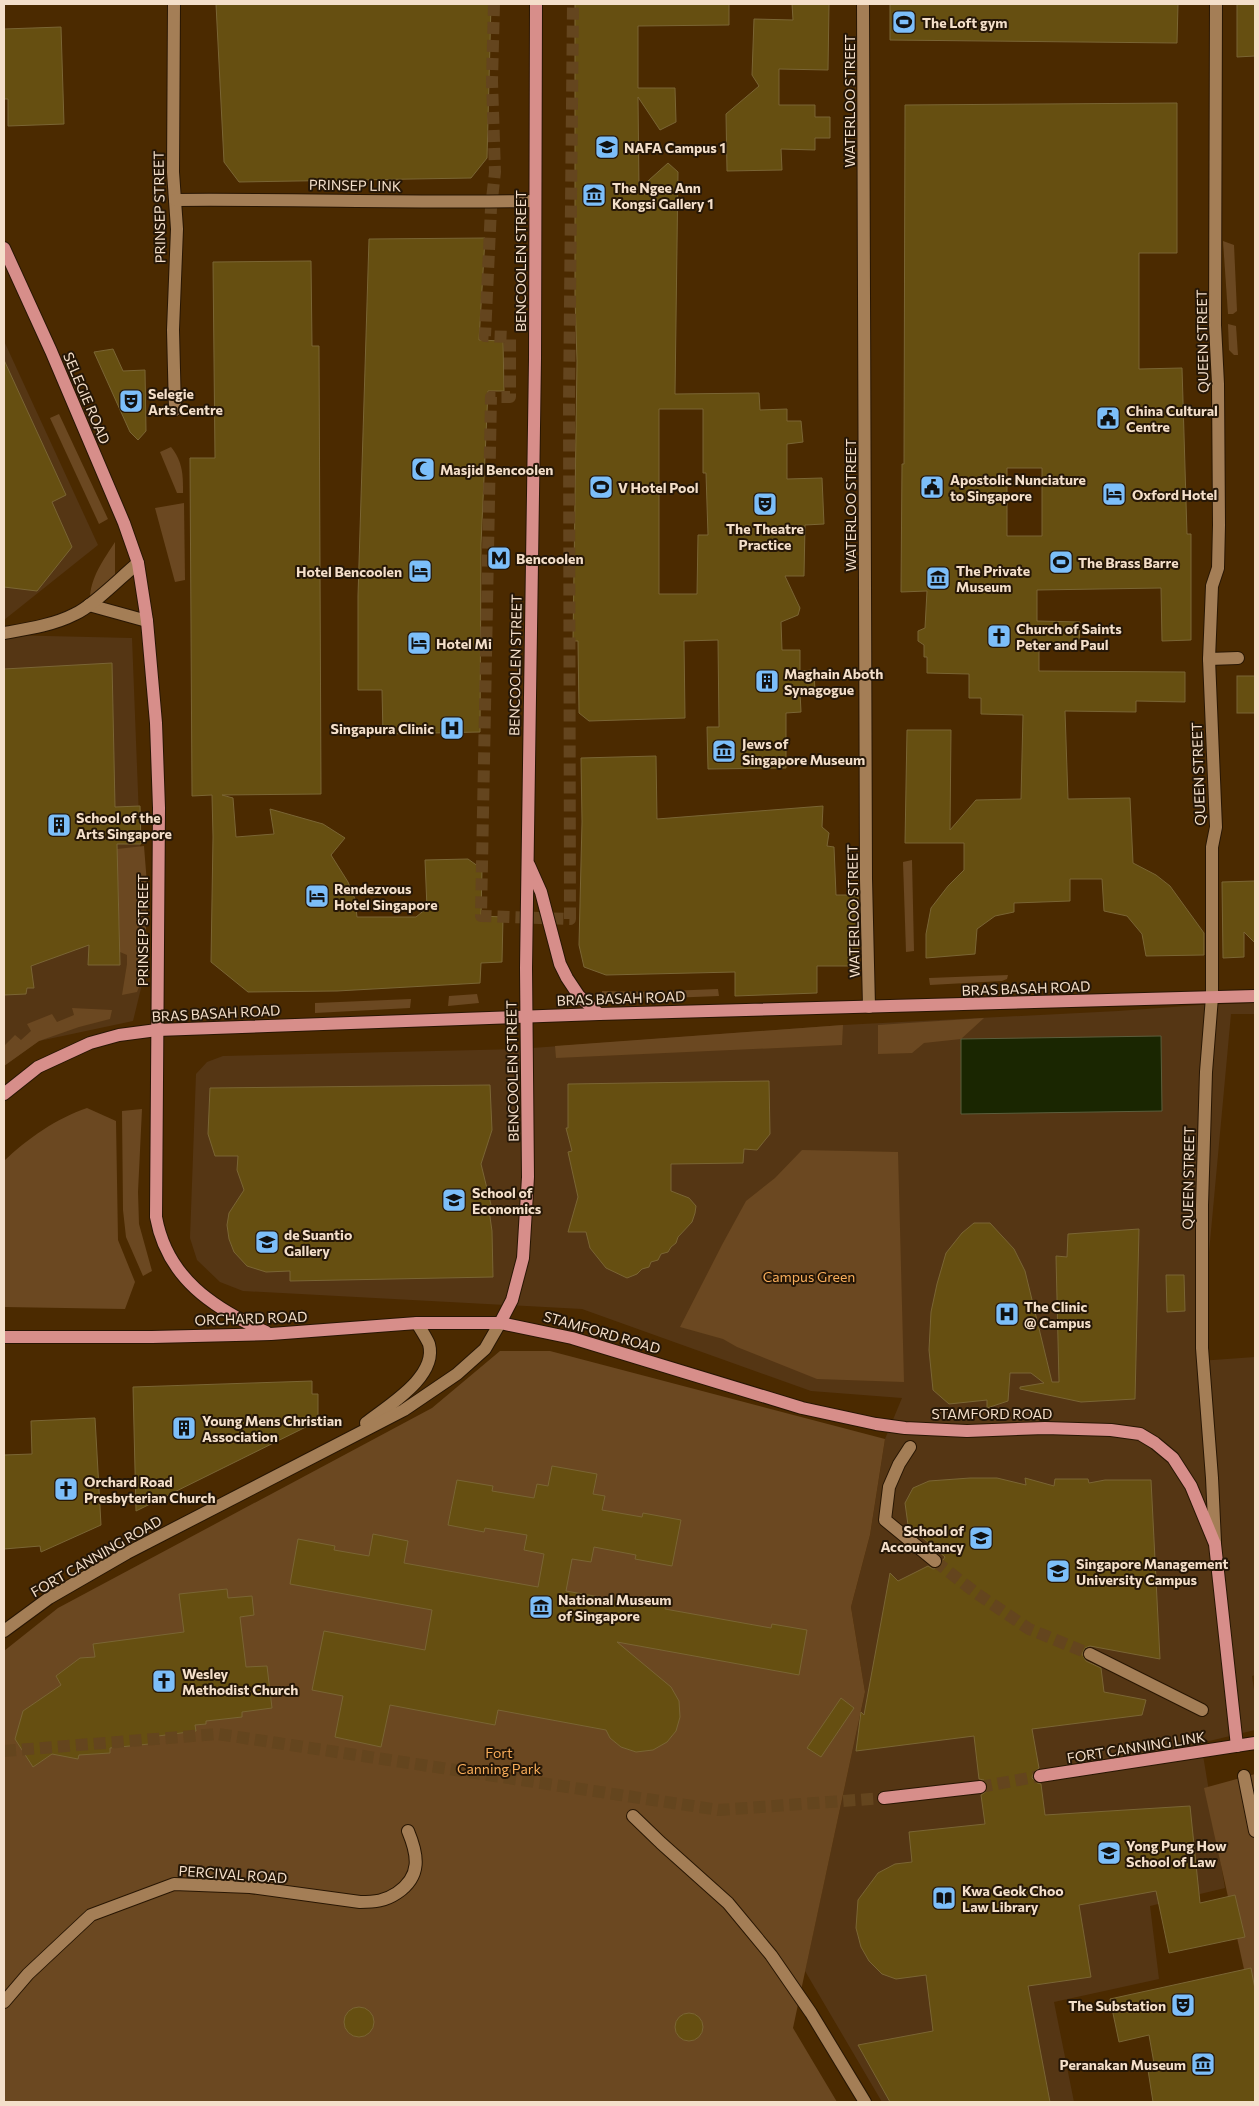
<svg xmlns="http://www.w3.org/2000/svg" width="1259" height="2106" font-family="Commissioner,sans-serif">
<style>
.built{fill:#553614}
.green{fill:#6b4821}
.water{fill:#1a2601;stroke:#5b5e3d}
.building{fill:#664f11;stroke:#7a6534;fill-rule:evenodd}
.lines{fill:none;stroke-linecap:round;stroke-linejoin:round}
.street-tunnel{stroke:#64451e;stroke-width:12;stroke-dasharray:12 6;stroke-linecap:butt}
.primary-tunnel{stroke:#64451e;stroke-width:12;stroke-dasharray:12 6;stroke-linecap:butt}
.street-casing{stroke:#281603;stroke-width:14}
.secondary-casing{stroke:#281603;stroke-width:14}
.primary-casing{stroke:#281603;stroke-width:14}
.street{stroke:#a47e56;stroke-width:12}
.secondary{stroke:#a47e56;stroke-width:12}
.primary{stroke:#d78e8a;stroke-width:12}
.labels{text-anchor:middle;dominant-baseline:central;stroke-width:4;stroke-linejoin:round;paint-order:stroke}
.poi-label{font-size:14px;font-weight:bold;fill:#f4dfca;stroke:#261707;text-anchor:start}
.street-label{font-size:14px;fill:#f4dfca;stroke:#261707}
.park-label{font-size:14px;fill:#f9ae5b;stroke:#261707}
</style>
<rect width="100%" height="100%" fill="#4b2a00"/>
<g class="built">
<polygon points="4,341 98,545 4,620"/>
<polygon points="4,635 132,638 145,972 133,1021 39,1041 4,1066"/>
<polygon points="1255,1003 1255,1014 1231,1014 1199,1361 1255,1357 1255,1675 1252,1676 1255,1696 1255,1730 1201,1743 1225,1888 1150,1906 1159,1979 1054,2002 1074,2102 882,2102 805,1971 865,1692 851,1607 870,1535 885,1439 902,1398 811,1391 582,1309 243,1291 220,1282 197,1260 190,1238 196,1074 207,1062 223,1056 519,1049 843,1025 1118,1011 1200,1005"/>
</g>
<g class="green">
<polygon points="1223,241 1234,245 1237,311 1233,314 1228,314"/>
<polygon points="1228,324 1236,326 1238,355 1234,355 1229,350"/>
<polygon points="59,414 108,519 99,524 50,418"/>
<path d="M171,447C183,462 183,475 183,493H177L160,452Z"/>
<polygon points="184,503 185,580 175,582 155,508"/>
<path d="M115,542V576L90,599C90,578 104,559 115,542Z"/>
<polygon points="144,846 147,884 145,972 137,992 122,995 127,964 127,955 120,952 117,849"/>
<polygon points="912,860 914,951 906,952 903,862"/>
<polygon points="1008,975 1007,979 1002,981 930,985 929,978"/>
<polygon points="718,989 719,996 669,998 668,991"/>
<polygon points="602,991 656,992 655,998 602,997"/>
<polygon points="477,994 479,1003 448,1006 449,996"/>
<polygon points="411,999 410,1008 315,1013 315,1003"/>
<polygon points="72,1008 112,1010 110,1019 79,1027 39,1041 4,1066 4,1046 15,1035 21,1040 31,1031 27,1024 52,1014 57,1022 74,1015"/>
<polygon points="984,1018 961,1039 924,1043 912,1053 878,1054 878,1025"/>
<polygon points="843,1025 842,1045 556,1058 555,1046"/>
<path d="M87,1108L116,1121L118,1240L135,1282L125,1309L4,1307V1161C27,1139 57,1118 87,1108Z"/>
<polygon points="142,1109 138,1192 139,1224 152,1271 143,1276 126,1237 123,1210 122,1111"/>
<polygon points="802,1150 898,1152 904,1382 817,1379 737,1347 723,1339 680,1327 723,1243 746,1201 775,1178"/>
<polygon points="500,1351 550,1351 885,1439 870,1535 851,1607 865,1692 793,2028 837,2102 4,2102 4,1651 58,1608 432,1408"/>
<polygon points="1255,1774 1255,2019 1204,1788"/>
</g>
<polygon class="water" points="1161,1036 1162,1111 961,1114 961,1039"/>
<g class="building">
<polygon points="216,4 491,4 487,158 471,178 239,182 224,162"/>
<path d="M575,4H729V25L638,26V88H675L676,122L660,130L638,97L639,189L668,163L678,172L675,394L759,393L760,410L787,409V421H801L803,442L787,444V479L822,478L824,524L805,525L804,576H785L800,608L798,615L781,622L782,650H800V671L814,670L815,692H800L801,712L786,713V768L708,769L707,727H719L718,640L684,641L685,718L589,721L579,713L578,641H573L577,361L575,298ZM659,409H703V473H706L708,535H698L697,594H659Z"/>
<polygon points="792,4 829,4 828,70 779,69 779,105 815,105 815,117 830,117 830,138 815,138 815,150 781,149 782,170 727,171 726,114 759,86 752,75 754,19 793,20"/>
<polygon points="890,4 1178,4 1177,43 890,40"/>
<polygon points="1237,4 1255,4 1255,56 1237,57"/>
<polygon points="61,27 64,124 8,126 8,99 4,99 4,29"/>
<path d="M1177,103V253H1139V369L1182,368L1187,534H1191V640L1162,641L1161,588L1037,590V621L1080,622L1079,643L1039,644V671L1185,672V702L1136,701V712L1065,711L1068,799L1130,798L1133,863L1156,875L1170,886L1204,933V955L1146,956L1142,934L1127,916L1104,911L1102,879H1070V901L1014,903V912L995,916L977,929L975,954L926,958V934L931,908L948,886L964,870V843H905L907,730H951L950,830L976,800L1021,799L1023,715L981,714V698H969V674L927,673V657H924V645L918,641V631L925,628L927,591L901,592L902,464H904L905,105ZM1007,468H1042V536H1007Z"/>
<polygon points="485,238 479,340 503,341 504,391 488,391 481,544 480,732 383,734 382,690 358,690 358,596 369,239"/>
<polygon points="311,261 312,346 319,346 321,794 222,795 233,798 236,837 274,834 270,809 323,824 345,838 331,855 348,882 355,899 357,917 416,917 427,908 425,860 468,859 482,869 481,916 503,917 502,962 481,963 480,983 337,991 248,992 211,962 213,837 212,795 192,796 190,458 215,458 213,262"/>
<polygon points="113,349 123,371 145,370 146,431 138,440 130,432 94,352"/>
<polygon points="4,360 66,495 52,502 72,547 37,591 4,587"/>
<polygon points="112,663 115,807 140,806 141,844 117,844 120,965 88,965 89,945 31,966 34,988 27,988 26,994 4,995 4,669"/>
<rect x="1237" y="676" width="18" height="37"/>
<polygon points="656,756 657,819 823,806 822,827 829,833 827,846 834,847 836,895 858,895 858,966 817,966 817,993 735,996 735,972 606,975 584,967 579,945 582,822 581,758"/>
<polygon points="1255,881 1255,943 1244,932 1244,957 1223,958 1222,882"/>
<polygon points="769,1081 770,1134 757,1150 744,1149 743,1163 671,1164 671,1191 689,1198 696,1206 695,1213 692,1222 678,1237 676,1243 671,1247 668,1252 661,1254 658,1260 651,1262 649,1267 642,1269 637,1274 627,1278 606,1268 590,1248 586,1232 568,1232 578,1197 568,1152 572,1151 566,1128 568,1128 568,1084"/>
<polygon points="490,1085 492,1130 481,1164 492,1209 489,1210 492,1231 493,1277 290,1281 290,1271 266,1272 247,1266 234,1252 229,1239 227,1225 229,1213 244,1190 237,1170 238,1156 215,1156 208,1134 210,1088"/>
<polygon points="974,1223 990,1223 1014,1249 1025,1271 1052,1382 1059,1382 1056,1256 1067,1257 1068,1234 1139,1229 1135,1399 1081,1402 1020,1389 1020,1387 1044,1383 1031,1373 1010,1373 1008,1401 987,1408 987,1400 949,1404 933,1390 929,1350 931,1312 937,1284 946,1253 962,1233"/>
<polygon points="1166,1275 1184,1275 1185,1311 1167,1312"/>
<polygon points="312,1381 312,1394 318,1394 318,1421 136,1511 133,1387"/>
<polygon points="95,1418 101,1525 41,1552 40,1546 4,1549 4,1455 32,1454 31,1421"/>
<polygon points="552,1466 597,1474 593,1494 605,1496 602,1510 642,1517 643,1513 681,1520 672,1566 635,1559 636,1555 594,1547 591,1562 572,1559 566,1591 628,1602 629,1598 666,1604 665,1609 771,1628 772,1624 807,1630 799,1675 617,1642 671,1687 679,1701 680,1717 676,1731 667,1742 653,1750 636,1752 621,1747 610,1738 606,1730 498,1710 495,1725 390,1705 381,1747 335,1737 343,1696 312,1690 324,1631 425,1650 432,1610 290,1584 298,1539 335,1546 334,1550 369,1556 373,1534 408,1541 404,1563 538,1587 544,1554 524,1550 527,1535 485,1528 484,1532 448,1525 457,1480 493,1486 492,1491 534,1498 537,1484 548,1486"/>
<polygon points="970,1478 997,1478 1026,1485 1025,1478 1054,1486 1055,1479 1088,1479 1089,1483 1105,1480 1151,1480 1160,1659 1090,1646 1085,1648 1082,1654 1086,1661 1101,1668 1104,1692 1146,1700 1142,1715 1032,1729 1039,1768 1033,1773 1032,1778 1037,1783 1041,1784 1045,1815 1190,1806 1200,1903 1235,1895 1245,1937 1169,1953 1156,1891 1079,1905 1091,1977 1028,1986 1050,2102 890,2102 858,2045 933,2031 926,1975 896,1979 882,1974 869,1961 861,1947 856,1928 858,1900 878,1873 895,1864 912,1862 909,1832 985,1824 981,1795 987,1791 988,1786 984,1780 979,1779 974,1736 856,1751 861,1712 864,1715 890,1573 898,1581 928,1566 933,1569 938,1568 945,1557 908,1525 905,1503 913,1488 929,1481"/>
<polygon points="227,1589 228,1598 252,1596 254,1615 240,1617 246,1667 267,1666 272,1708 242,1712 242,1717 206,1721 206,1724 195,1725 196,1731 158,1736 159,1743 110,1748 110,1753 79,1755 78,1759 52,1754 33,1767 15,1739 23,1711 61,1685 56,1676 80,1658 95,1657 93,1644 184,1632 179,1594"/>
<polygon points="841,1698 854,1708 821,1757 807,1748"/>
<polygon points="1251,1968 1255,1989 1255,2102 1153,2102 1148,2070 1155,2069 1149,2035 1119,2042 1110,1999"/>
<circle cx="359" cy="2022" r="15"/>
<circle cx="689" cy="2027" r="14"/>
</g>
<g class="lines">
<g class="street-tunnel">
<polyline points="494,4 492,81 495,172 491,208 485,336 510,337 510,397 491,397 481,916 570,919 569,404 573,4"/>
<polyline points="935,1561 976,1593 1029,1629 1090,1654"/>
</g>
<g class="primary-tunnel">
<polyline points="4,1751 218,1734 719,1810 884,1798"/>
<polyline points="980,1787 1040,1776"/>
</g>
<g class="street-casing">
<g id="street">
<polyline points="174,4 173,172 177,229 173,330 175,410"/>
<polyline points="863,4 866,879 869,1007"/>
<path d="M175,200C295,199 415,203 535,201"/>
<polyline points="89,605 147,621"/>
<path d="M4,633C27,629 54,625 75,614C93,606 121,577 138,563"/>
<polyline points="1209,659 1238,658"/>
<polyline points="910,1447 899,1464 889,1487 885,1520 935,1561"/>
<polyline points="1090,1654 1202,1710"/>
<polyline points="1244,1776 1255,1831"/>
<polyline points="633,1816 661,1843 728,1903 771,1955 811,2013 865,2102"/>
<path d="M4,2002L28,1974L91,1915L174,1884L250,1887L360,1902C375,1902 385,1901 397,1893C422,1876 418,1855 408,1831"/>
</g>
</g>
<g class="secondary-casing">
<g id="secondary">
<path d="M366,1423C387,1406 438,1377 429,1344C426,1337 421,1330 417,1323"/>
<polyline points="1215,1542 1212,1478 1202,1348 1202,1205 1206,1072 1212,997 1212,847 1216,827 1209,659 1212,586 1218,568 1219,525 1218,384 1215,325 1216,4"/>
<polyline points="4,1631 49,1598 127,1553 404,1410 457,1374 485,1349 500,1323"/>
</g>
</g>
<g class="primary-casing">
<g id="primary">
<path d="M4,248L51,351L124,523L138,563L147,621L156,723L159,808L156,1217C167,1278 213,1308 266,1332"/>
<polyline points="529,865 541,892 560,964 567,978 579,996 599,1014"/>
<polyline points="4,1094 38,1067 90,1043 119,1035 157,1030 599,1014 1255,996"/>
<polyline points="500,1323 512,1300 523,1258 528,1177 526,968 535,359 536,4"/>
<polyline points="4,1337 152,1337 271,1334 417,1323 500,1323 572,1338 802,1408 876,1424 905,1428 967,1431 1045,1428 1111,1430 1140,1434 1155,1443 1173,1458 1191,1486 1215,1544 1237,1746"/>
<polyline points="1040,1776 1255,1743"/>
<polyline points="884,1798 980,1787"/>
</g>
</g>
<use href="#street" class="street"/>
<use href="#secondary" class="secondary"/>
<use href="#primary" class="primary"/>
</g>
<defs>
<g id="stadium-square" transform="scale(1.25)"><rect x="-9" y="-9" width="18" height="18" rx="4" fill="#7cbef9" stroke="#261707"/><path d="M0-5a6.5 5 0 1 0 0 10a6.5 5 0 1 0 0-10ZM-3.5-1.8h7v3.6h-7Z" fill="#111"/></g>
<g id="university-square" transform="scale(1.25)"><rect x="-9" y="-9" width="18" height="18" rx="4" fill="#7cbef9" stroke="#261707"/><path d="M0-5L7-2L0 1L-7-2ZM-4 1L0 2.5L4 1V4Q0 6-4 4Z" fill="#111"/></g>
<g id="museum-square" transform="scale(1.25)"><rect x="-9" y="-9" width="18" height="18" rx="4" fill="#7cbef9" stroke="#261707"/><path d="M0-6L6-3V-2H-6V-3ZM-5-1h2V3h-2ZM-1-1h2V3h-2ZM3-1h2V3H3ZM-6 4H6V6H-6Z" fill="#111"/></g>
<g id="theatre-square" transform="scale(1.25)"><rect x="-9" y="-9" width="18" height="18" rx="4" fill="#7cbef9" stroke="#261707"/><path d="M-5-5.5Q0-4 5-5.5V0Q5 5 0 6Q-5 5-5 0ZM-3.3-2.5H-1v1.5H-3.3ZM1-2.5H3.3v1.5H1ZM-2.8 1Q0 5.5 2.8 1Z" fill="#111"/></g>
<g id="civic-square" transform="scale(1.25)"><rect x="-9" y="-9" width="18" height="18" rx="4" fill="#7cbef9" stroke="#261707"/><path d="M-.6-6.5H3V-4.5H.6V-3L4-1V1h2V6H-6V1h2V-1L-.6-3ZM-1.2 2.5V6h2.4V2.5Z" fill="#111"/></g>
<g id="mosque-square" transform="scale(1.25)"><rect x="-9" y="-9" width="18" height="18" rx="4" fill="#7cbef9" stroke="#261707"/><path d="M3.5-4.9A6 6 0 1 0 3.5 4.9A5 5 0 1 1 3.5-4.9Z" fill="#111"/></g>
<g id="hotel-square" transform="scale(1.25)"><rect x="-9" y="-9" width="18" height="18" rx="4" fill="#7cbef9" stroke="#261707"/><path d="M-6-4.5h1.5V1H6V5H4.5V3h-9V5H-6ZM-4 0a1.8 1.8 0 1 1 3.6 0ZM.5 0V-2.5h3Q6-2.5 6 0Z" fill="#111"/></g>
<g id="metro-square" transform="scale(1.25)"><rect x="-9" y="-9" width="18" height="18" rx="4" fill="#7cbef9" stroke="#261707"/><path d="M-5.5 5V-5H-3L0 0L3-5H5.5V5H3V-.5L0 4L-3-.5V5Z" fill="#111"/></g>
<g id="church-square" transform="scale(1.25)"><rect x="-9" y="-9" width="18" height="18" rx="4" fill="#7cbef9" stroke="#261707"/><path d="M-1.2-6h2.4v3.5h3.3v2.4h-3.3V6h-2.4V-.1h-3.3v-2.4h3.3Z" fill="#111"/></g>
<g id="building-square" transform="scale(1.25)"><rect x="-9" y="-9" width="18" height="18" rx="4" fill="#7cbef9" stroke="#261707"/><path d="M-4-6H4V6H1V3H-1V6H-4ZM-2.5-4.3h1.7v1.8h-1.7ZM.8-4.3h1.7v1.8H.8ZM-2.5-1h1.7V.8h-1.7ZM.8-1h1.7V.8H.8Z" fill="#111"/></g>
<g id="hospital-square" transform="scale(1.25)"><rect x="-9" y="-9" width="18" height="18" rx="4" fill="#7cbef9" stroke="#261707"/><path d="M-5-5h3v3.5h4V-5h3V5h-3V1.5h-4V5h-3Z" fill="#111"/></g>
<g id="library-square" transform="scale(1.25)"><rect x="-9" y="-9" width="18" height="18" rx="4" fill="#7cbef9" stroke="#261707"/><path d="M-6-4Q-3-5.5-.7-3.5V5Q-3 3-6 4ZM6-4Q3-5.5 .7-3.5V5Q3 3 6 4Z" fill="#111"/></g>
</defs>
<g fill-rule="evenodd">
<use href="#stadium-square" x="904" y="22"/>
<use href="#university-square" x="607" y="147"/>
<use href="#museum-square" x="594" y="195"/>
<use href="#theatre-square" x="131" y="401"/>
<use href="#civic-square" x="1108" y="418"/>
<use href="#mosque-square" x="423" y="469"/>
<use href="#stadium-square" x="601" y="487"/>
<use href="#civic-square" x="932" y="487"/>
<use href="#hotel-square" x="1114" y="494"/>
<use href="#theatre-square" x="765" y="504"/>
<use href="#metro-square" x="499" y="558"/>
<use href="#stadium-square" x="1061" y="562"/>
<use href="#hotel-square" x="420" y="571"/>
<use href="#museum-square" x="938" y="578"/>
<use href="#church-square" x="999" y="636"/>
<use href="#hotel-square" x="419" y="643"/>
<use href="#building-square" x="767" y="681"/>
<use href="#hospital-square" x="452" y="728"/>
<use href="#museum-square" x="724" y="751"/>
<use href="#building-square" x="59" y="825"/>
<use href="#hotel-square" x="317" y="896"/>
<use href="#university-square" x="454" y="1200"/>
<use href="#university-square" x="267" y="1242"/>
<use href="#hospital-square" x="1007" y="1314"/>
<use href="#building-square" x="184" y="1428"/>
<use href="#church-square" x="66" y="1489"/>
<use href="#university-square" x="981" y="1538"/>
<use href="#university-square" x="1058" y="1571"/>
<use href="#museum-square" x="541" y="1607"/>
<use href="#church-square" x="164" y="1681"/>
<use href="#university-square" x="1109" y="1853"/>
<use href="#library-square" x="944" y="1898"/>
<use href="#theatre-square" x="1183" y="2005"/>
<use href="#museum-square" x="1203" y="2064"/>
</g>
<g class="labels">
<g class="poi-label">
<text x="922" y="22">The Loft gym</text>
<text x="624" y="147">NAFA Campus 1</text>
<text x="612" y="187">The Ngee Ann<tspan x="612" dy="16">Kongsi Gallery 1</tspan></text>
<text x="148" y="393">Selegie<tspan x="148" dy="16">Arts Centre</tspan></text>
<text x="1126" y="410">China Cultural<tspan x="1126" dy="16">Centre</tspan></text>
<text x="440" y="469">Masjid Bencoolen</text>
<text x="950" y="479">Apostolic Nunciature<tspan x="950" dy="16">to Singapore</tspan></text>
<text x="618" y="487">V Hotel Pool</text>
<text x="1132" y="494">Oxford Hotel</text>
<text x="765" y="528" text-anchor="middle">The Theatre<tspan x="765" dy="16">Practice</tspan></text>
<text x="516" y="558">Bencoolen</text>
<text x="1078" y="562">The Brass Barre</text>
<text x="956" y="570">The Private<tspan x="956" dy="16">Museum</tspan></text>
<text x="402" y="571" text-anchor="end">Hotel Bencoolen</text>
<text x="1016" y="628">Church of Saints<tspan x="1016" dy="16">Peter and Paul</tspan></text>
<text x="436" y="643">Hotel Mi</text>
<text x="784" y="673">Maghain Aboth<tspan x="784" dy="16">Synagogue</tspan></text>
<text x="434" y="728" text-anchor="end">Singapura Clinic</text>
<text x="742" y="743">Jews of<tspan x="742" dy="16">Singapore Museum</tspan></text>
<text x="76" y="817">School of the<tspan x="76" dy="16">Arts Singapore</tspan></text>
<text x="334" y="888">Rendezvous<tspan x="334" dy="16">Hotel Singapore</tspan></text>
<text x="472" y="1192">School of<tspan x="472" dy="16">Economics</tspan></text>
<text x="284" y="1234">de Suantio<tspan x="284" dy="16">Gallery</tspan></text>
<text x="1024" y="1306">The Clinic<tspan x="1024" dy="16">@ Campus</tspan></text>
<text x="202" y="1420">Young Mens Christian<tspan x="202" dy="16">Association</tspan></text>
<text x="84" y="1481">Orchard Road<tspan x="84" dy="16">Presbyterian Church</tspan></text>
<text x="964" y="1530" text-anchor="end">School of<tspan x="964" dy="16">Accountancy</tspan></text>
<text x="1076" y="1563">Singapore Management<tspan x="1076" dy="16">University Campus</tspan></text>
<text x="558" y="1599">National Museum<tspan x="558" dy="16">of Singapore</tspan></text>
<text x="182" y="1673">Wesley<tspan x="182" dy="16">Methodist Church</tspan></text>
<text x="1126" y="1845">Yong Pung How<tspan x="1126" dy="16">School of Law</tspan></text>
<text x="962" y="1890">Kwa Geok Choo<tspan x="962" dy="16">Law Library</tspan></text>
<text x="1166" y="2005" text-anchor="end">The Substation</text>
<text x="1186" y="2064" text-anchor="end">Peranakan Museum</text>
</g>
<g class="street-label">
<text transform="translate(849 101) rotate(-90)">WATERLOO STREET</text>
<text transform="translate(355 185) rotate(1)">PRINSEP LINK</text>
<text transform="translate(159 207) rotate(-91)">PRINSEP STREET</text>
<text transform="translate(520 261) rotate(-90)">BENCOOLEN STREET</text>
<text transform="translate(1202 341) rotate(-91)">QUEEN STREET</text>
<text transform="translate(87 398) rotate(67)">SELEGIE ROAD</text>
<text transform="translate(850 505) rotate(-90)">WATERLOO STREET</text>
<text transform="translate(515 665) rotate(-89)">BENCOOLEN STREET</text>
<text transform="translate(1198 774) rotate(-92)">QUEEN STREET</text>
<text transform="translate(853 911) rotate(-91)">WATERLOO STREET</text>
<text transform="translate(142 930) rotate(-90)">PRINSEP STREET</text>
<text transform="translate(1026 988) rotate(-2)">BRAS BASAH ROAD</text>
<text transform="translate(621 998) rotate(-2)">BRAS BASAH ROAD</text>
<text transform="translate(216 1013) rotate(-3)">BRAS BASAH ROAD</text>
<text transform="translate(512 1071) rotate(-91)">BENCOOLEN STREET</text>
<text transform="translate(1188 1178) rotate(-89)">QUEEN STREET</text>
<text transform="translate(251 1318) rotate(-2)">ORCHARD ROAD</text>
<text transform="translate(602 1332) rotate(16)">STAMFORD ROAD</text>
<text x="992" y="1413">STAMFORD ROAD</text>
<text transform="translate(96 1556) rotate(-30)">FORT CANNING ROAD</text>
<text transform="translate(1136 1747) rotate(-9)">FORT CANNING LINK</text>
<text transform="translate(233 1874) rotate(4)">PERCIVAL ROAD</text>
</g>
<g class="park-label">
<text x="809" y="1276">Campus Green</text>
<text x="499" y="1752">Fort<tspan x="499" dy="16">Canning Park</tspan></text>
</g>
</g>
<rect width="1259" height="2106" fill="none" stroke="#f4dfca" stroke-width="10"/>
</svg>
